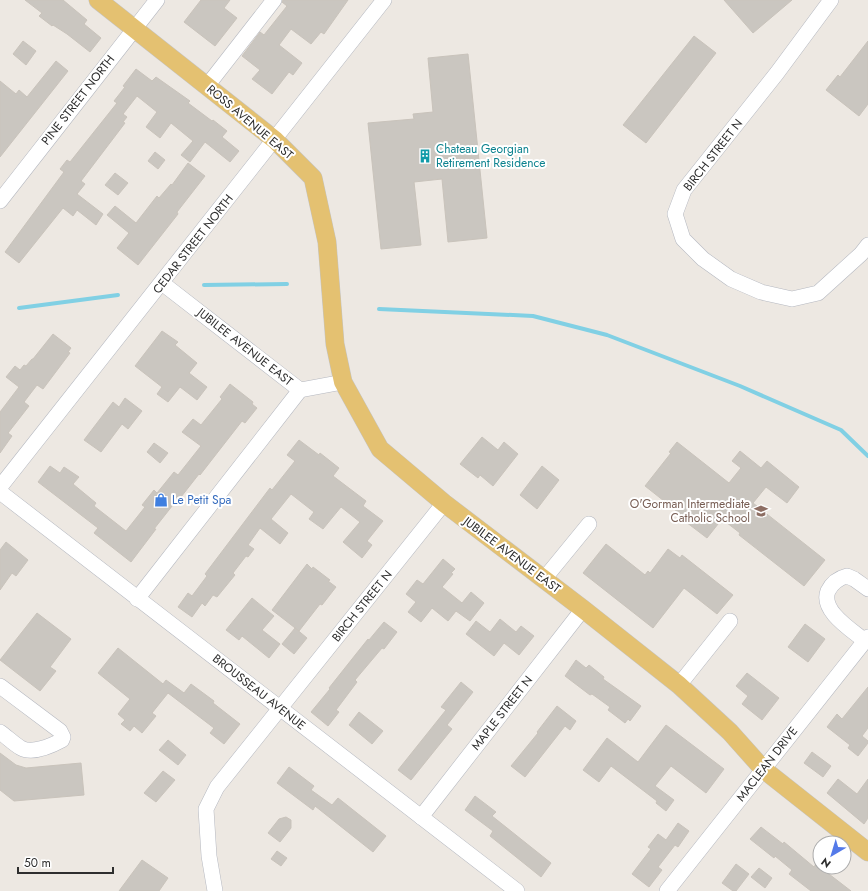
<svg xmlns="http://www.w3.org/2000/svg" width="868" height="891" font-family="Jost,sans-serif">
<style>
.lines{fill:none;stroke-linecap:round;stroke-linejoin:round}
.stream{stroke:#81d0e4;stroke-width:4}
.building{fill:#cac6c0;stroke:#c9c3bb}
.minor-casing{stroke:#b5b8c0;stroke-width:16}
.major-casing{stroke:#c4c4c4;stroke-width:19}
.minor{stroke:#fff;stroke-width:15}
.major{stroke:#e4c171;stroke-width:18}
.labels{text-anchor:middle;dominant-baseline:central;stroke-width:4;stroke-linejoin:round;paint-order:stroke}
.street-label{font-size:12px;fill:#2e2e2e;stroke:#fff}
.culture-label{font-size:12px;fill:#0d838f;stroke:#fff;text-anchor:start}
.shop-label{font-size:12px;fill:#366cbe;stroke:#fff;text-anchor:start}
.education-label{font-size:12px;fill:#785e54;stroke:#fff;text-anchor:end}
</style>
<rect width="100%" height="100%" fill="#ede8e2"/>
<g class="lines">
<g class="stream">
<polyline points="204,285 287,284"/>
<polyline points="19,308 118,295"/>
<polyline points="379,309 533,316 607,335 740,386 841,430 868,456"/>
</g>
</g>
<g class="building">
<polygon points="25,0 63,0 87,20 84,24 101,38 90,52 67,34 53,25 52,26 39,16 42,13"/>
<polygon points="201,0 230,0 224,8 237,18 215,46 184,22"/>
<polygon points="283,0 348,0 324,34 321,32 311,44 291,29 279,45 302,63 293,75 289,72 272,94 252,79 260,70 242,56 260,32 264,35 287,6 282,2"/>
<polygon points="724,0 792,0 753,33"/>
<polygon points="694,36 716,53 646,143 623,125"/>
<polygon points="23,41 36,51 26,65 13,54"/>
<polygon points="868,41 868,104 859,116 826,90 838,75 840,77"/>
<polygon points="468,54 487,238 448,242 442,179 414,182 421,245 381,249 368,123 414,119 413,114 433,112 428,58"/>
<polygon points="56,61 68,71 0,157 0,81 16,94 19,90 27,97"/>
<polygon points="136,69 152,81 156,77 190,101 188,103 212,121 213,120 227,131 222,137 239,151 230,162 205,142 190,162 181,155 193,141 171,123 160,138 146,127 157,112 137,96 123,114 127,117 123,122 125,123 81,181 85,184 77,194 103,214 96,225 77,210 73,216 63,208 19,263 5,252 64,172 60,169 67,160 70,162 117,103 114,101 125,87 123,86"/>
<polygon points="155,152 165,160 158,169 148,161"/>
<polygon points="188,163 205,176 177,212 178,214 138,265 117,248 129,233 107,215 115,206 136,223 157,196 159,198 171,184 172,185"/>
<polygon points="115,173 128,183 118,195 105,185"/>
<polygon points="162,331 178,342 175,345 197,363 189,373 207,387 197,400 180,387 168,402 157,394 162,387 135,366"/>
<polygon points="53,334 71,348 68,352 70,353 43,389 37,385 24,402 29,406 8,433 12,436 0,453 0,412 19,387 6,377 15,366 20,370 24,365 26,366 32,359 33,359"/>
<polygon points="230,384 253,402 252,404 257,408 245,423 242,421 200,475 199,474 181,497 180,496 154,529 156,529 131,562 94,533 98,528 38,482 50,466 60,473 64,467 79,477 73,484 96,503 94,506 126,531 145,507 142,505 154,490 157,493 174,472 178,475 201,446 182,432 193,419 201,425 222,399 220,397"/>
<polygon points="125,398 142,411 128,429 122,424 101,452 84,440 113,402 119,407"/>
<polygon points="482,437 498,450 504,442 518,454 493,486 480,475 478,478 460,464"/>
<polygon points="299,440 319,455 320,453 339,468 333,476 366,501 363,506 383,521 367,541 372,545 362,558 343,542 360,522 341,507 323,529 309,519 314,512 291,494 271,519 288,533 280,544 260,528 248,545 254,549 248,557 246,556 233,573 235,575 217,597 213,595 205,606 202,603 192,617 178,607 188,593 192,596 207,576 205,574 270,488 272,490 295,461 287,455"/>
<polygon points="677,442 729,483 741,468 732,461 740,451 761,468 767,461 799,487 787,503 766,487 753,503 825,560 804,586 739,535 740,533 722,519 707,538 686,522 688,520 645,486 671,453 669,452"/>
<polygon points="154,443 168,453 160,463 147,452"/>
<polygon points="542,466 559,480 537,509 520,495"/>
<polygon points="6,542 28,560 16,576 12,573 0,590 0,550"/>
<polygon points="606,544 645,575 648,571 650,573 668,549 680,558 682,555 733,595 717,614 684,588 653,628 583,573"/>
<polygon points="443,559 455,569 451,573 453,574 442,587 462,603 471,592 484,603 470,621 456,611 448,621 432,608 421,622 408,612 416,602 406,594 417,580 423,584"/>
<polygon points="307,564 312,569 313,567 330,580 328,581 336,587 322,605 320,604 299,631 272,610"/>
<polygon points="252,598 274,616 262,630 280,644 269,658 242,636 239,640 226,630"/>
<polygon points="37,613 71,639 50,667 56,671 40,691 0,660"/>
<polygon points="500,619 516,632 521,626 534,636 519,655 504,643 494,656 466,634 476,621 490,632"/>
<polygon points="384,622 397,632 384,649 382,648 355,680 357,682 336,710 339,712 328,726 311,712 330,689 329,688 356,654 368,639 369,640"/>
<polygon points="805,624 825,639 808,662 788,647"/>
<polygon points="295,628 307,638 294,654 282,644"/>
<polygon points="118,648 163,684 166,680 184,693 191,684 214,701 213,703 240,724 224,744 210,733 214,728 168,693 152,713 156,716 142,733 134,726 130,731 121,724 125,720 118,714 130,699 98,673"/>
<polygon points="576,660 586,668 589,665 604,677 603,679 641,706 630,721 628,719 625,723 608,710 610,707 592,694 590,695 565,676"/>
<polygon points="747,673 779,698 762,720 742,704 748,696 736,686"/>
<polygon points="461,682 473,692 447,725 452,729 411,780 398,770 446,710 441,707"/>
<polygon points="868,687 868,728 862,736 868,741 868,743 858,756 848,748 850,745 827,727 837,714 842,719"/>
<polygon points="557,706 576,721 570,730 565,726 525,777 511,766 538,733 537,732"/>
<polygon points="359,712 383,731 372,744 349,725"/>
<polygon points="666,725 724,769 706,793 671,766 655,786 674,800 666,811 656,803 657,801 611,766 599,782 583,770 607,738 638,762"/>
<polygon points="168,740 186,755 178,765 159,750"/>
<polygon points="812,752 831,766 823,777 804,763"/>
<polygon points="0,753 16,765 26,768 81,763 84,795 14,801 0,790"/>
<polygon points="289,767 314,786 311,790 332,805 338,798 386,836 373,852 315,806 313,810 277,783"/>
<polygon points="163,771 175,780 156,802 144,793"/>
<polygon points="838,779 857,794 868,779 868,818 864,824 827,793"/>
<polygon points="475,796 496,812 492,816 551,863 541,877 490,836 493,831 465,810"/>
<polygon points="286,817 291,820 291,828 280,842 268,833 279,819"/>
<polygon points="678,823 689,831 678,847 675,845 658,867 662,870 649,887 632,874 651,849 648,847 658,834 666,840"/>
<polygon points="761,827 783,844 784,842 814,867 816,864 851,891 811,891 789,874 792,870 775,856 774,858 750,839"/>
<polygon points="277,851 287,858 281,866 271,859"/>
<polygon points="142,860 168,878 159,891 119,891"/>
<polygon points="736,864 749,874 736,891 733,891 722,883"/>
<polygon points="759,868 772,878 765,888 751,877"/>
</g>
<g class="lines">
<g class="minor-casing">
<g id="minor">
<polyline points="831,0 777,73 684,190 675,214 683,239 703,259 731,279 761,292 792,299 818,293 861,254 868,245"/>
<polyline points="207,86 274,0"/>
<polyline points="0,201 157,0"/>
<polyline points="162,283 300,390 343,382"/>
<polyline points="0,487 384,0"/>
<polyline points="0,492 517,891"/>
<polyline points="544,579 589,524"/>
<polyline points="137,599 300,390"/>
<path d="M865,641C852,630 820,611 828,591C832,583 839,578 847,576L854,579L868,589"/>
<polyline points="679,685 730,621"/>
<path d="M0,686L60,731L63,737L62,740C51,746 32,754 21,748C14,744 7,737 0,732"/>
<polyline points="421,817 583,609"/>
<polyline points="215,891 209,856 206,809 217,787 444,503"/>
<polyline points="667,891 868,637"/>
</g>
</g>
<g class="major-casing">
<polyline id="major" points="98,0 275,140 313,178 327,242 335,344 343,382 380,449 444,503 583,609 679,685 730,732 763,769 868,852"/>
</g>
<use href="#minor" class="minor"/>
<use href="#major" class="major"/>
</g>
<defs>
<g id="building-bare" transform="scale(1.08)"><path d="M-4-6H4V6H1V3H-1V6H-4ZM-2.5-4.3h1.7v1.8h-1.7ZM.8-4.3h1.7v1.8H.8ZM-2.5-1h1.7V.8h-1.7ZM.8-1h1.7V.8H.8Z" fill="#0f9aa8" stroke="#fff" stroke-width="2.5" paint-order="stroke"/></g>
<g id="shop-bare" transform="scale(1.08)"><path d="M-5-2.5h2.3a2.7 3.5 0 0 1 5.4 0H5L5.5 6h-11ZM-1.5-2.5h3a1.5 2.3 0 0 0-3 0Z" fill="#3f7fe0" stroke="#fff" stroke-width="2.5" paint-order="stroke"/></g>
<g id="school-bare" transform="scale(1.08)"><path d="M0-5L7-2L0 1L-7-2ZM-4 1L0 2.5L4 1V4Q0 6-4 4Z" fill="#8d6e63" stroke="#fff" stroke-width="2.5" paint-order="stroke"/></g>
</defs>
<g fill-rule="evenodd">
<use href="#building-bare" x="425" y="156"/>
<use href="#shop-bare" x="161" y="500"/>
<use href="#school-bare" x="761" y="511"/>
</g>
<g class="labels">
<g class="street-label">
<text transform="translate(78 100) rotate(-52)">PINE STREET NORTH</text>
<text transform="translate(250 122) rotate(40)">ROSS AVENUE EAST</text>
<text transform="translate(713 155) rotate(-52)">BIRCH STREET N</text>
<text transform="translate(193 244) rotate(-52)">CEDAR STREET NORTH</text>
<text transform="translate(245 347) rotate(38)">JUBILEE AVENUE EAST</text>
<text transform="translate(512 555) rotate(37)">JUBILEE AVENUE EAST</text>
<text transform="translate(362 606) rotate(-51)">BIRCH STREET N</text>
<text transform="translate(259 692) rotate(38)">BROUSSEAU AVENUE</text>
<text transform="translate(502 713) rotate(-52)">MAPLE STREET N</text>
<text transform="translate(767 764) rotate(-52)">MACLEAN DRIVE</text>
</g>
<g class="culture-label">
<text x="436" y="149">Chateau Georgian<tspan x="436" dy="14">Retirement Residence</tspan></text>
</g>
<g class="shop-label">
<text x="172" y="500">Le Petit Spa</text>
</g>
<g class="education-label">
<text x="750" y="504">O'Gorman Intermediate<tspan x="750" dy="14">Catholic School</tspan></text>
</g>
</g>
<g transform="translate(832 855) rotate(218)"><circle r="19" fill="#ffffff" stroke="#ababab"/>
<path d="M0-3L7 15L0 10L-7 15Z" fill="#547ae9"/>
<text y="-6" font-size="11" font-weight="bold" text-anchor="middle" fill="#2e2e2e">N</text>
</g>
<path d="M18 867v6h95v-6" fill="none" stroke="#2e2e2e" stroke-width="2"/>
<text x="24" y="867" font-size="12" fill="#2e2e2e" stroke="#ffffff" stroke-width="3" paint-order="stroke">50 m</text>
</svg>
